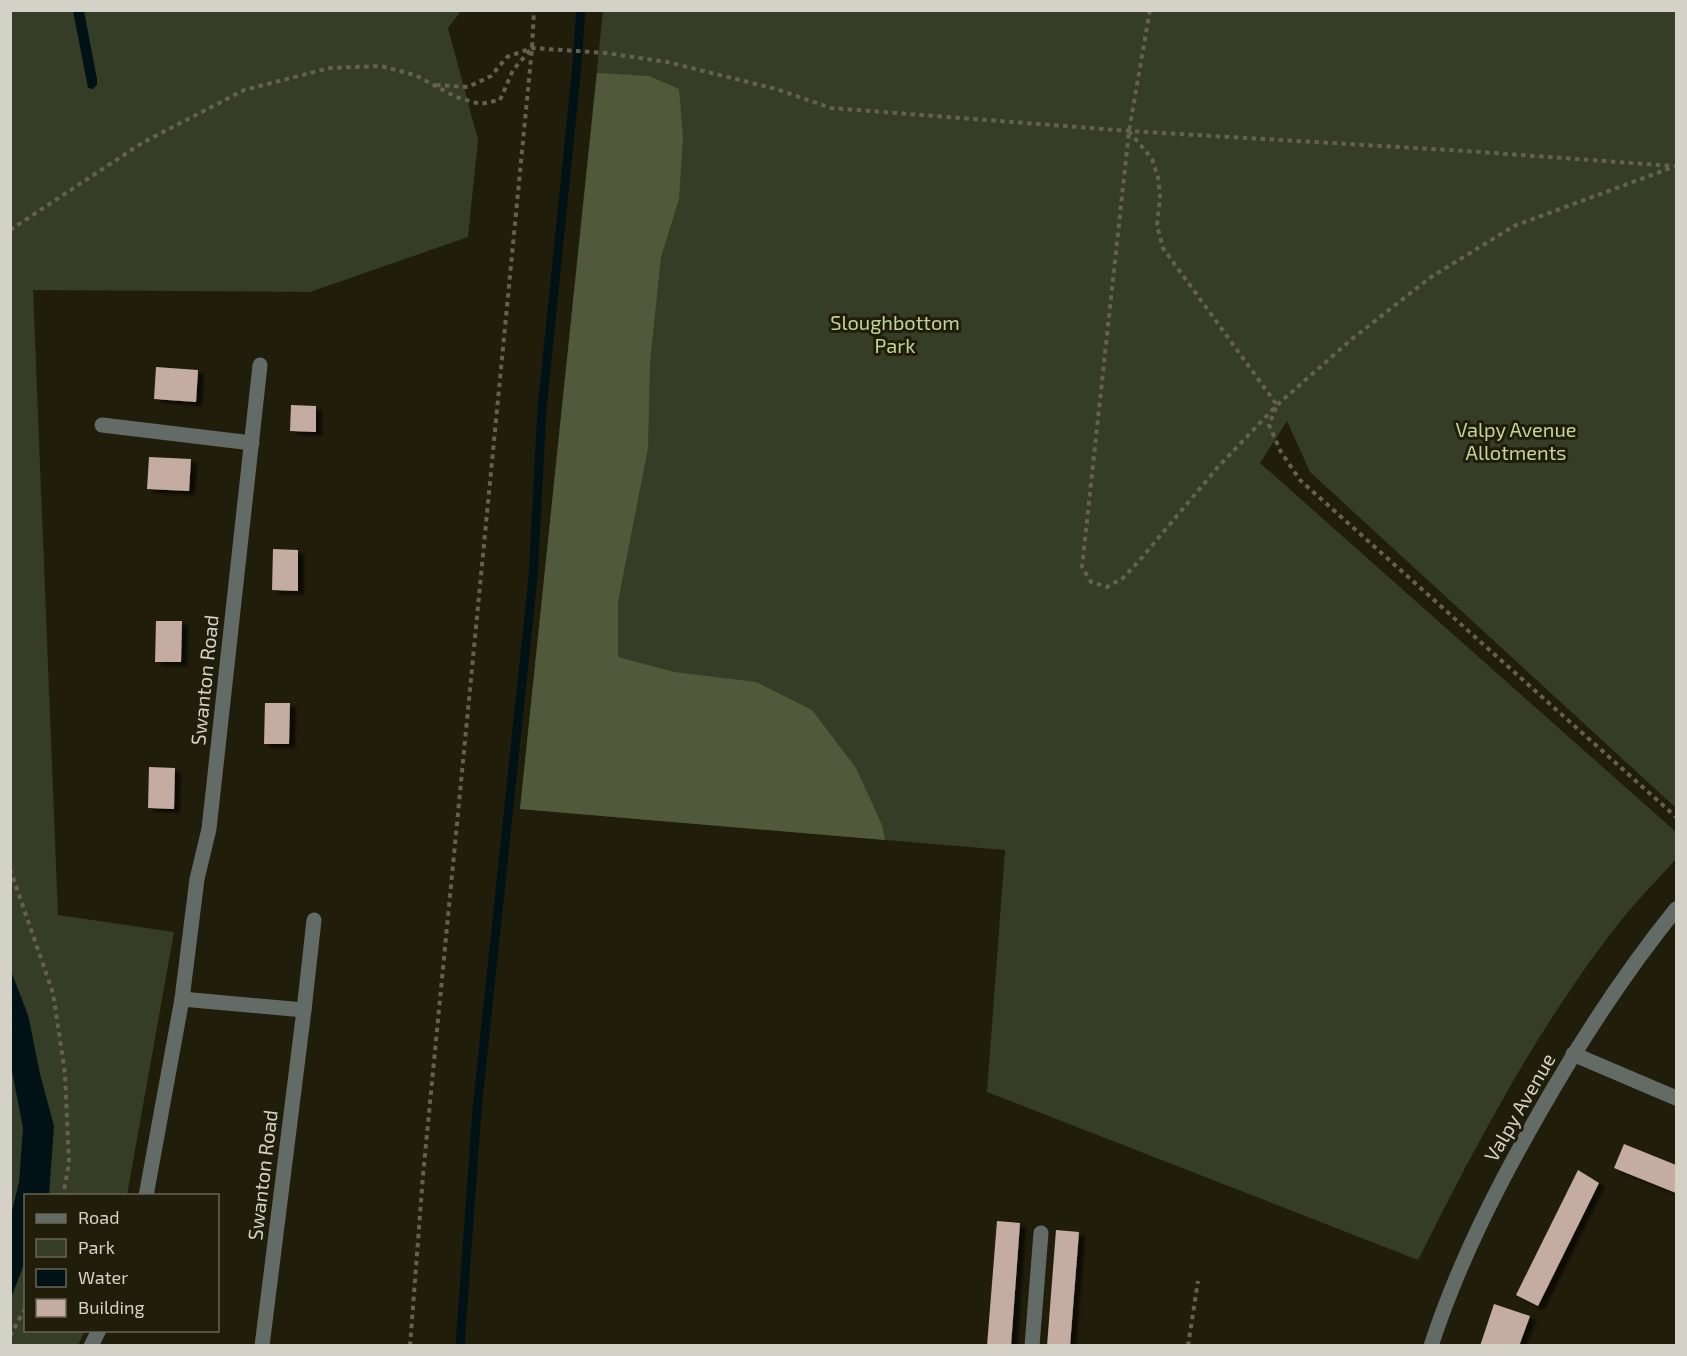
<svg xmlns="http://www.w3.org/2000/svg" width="1687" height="1356" font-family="'Exo 2',sans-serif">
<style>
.green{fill:#363d27}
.forest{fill:#50593a}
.water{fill:#001215}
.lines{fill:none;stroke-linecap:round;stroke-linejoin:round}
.stream{stroke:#001215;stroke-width:9}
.building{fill:#c4aca2;filter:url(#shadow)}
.path{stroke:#646151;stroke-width:4;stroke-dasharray:4.5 4.5;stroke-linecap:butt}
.minor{stroke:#626b66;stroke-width:15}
.labels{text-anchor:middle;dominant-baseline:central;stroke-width:6;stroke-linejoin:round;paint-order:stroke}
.park-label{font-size:20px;fill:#c2d49a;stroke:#211d0b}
.street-label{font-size:20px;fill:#d4d2c7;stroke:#211d0b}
</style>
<defs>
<filter id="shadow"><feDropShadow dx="6" dy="4" stdDeviation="1.5" flood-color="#0009"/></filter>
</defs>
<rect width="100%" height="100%" fill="#211d0b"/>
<g class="green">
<polygon points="10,11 461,11 448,28 478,140 468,237 310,292 33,290 58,915 174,932 127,1195 26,1196 26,1330 85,1331 78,1345 11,1345"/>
<path d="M603,11H1676V808L1310,472L1287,421L1260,463L1676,832V859C1660,877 1643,894 1627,913C1543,1017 1478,1140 1418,1260L987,1092L1005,850L520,809Z"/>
</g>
<polygon class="forest" points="597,73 649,76 679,89 683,138 679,199 661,257 650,362 648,448 618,602 618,657 674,672 756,682 812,710 856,768 882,825 885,840 520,809"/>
<g class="water">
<polygon points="73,11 84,11 97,79 97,85 93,89 88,88"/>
<polygon points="11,971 28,1015 40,1074 54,1126 49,1195 26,1196 25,1262 11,1298 11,1215 19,1182 23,1128 11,1066"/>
</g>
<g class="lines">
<polyline class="stream" points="460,1346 477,1110 533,578 542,409 576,75 581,10"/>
</g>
<g class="building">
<polygon points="156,367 198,370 196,402 154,399"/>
<polygon points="291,405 316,406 316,432 290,431"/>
<polygon points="149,457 191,459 189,491 147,489"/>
<polygon points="273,549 298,550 298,591 272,590"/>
<polygon points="156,621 182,621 181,662 155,662"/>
<polygon points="265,703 290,703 289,744 264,744"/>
<polygon points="149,767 175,768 174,809 148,808"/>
<polygon points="1624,1144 1676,1165 1676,1193 1614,1168"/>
<polygon points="1578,1170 1599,1183 1538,1306 1516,1295"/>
<polygon points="997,1221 1020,1223 1011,1346 987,1346"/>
<polygon points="1056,1230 1079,1232 1070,1346 1047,1346"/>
<polygon points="1494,1304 1530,1316 1519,1346 1480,1346"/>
</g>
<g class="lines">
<g class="path">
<polyline points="1150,10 1129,131 1082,567 1091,582 1107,587 1123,578 1139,561 1218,467 1277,405 1352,339 1431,277 1514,226 1676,166"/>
<polyline points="436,85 468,87 491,76 507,57 532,48 606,53 667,62 776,89 831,108 1129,131 1466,151 1673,166"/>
<polyline points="1129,131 1152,159 1158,177 1160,197 1157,225 1163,248 1277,405 1269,425 1281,452 1300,480 1676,817"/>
<polyline points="10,230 142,143 244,90 330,68 381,66 415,75 456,97 480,104 500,100 513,70 532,48"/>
<polyline points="10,869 53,993 65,1074 69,1163 63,1196"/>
<polyline points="10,1336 26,1307"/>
<polyline points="410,1346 423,1175 532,48 534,10"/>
<polyline points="1188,1346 1198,1281"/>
</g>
<g class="minor">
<polyline points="102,425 252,443"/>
<polyline points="182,999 304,1010 262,1346"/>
<polyline points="304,1010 314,920"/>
<polyline points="1573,1054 1676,1098"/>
<polyline points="146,1196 182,999 197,879 209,829 260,365"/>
<polyline points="91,1346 99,1330"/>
<polyline points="1032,1346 1041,1233"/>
<path d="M1431,1346C1458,1263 1498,1185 1541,1110C1581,1040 1626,971 1676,909"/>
</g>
</g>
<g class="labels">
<g class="park-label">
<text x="895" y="322">Sloughbottom<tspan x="895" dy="23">Park</tspan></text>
<text x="1516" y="429">Valpy Avenue<tspan x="1516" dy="23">Allotments</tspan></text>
</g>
<g class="street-label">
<text transform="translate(204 680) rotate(-84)">Swanton Road</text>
<text transform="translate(1519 1107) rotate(-60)">Valpy Avenue</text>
<text transform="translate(262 1175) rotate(-83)">Swanton Road</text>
</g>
</g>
<rect width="1687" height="1356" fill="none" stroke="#d4d2c7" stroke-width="24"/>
<rect x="24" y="1194" width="195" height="138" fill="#211d0b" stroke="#696556" stroke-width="1.5"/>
<rect x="36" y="1214" width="30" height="9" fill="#626b66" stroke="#696556" stroke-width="1.5"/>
<text x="78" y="1224" font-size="18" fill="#d4d2c7">Road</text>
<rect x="36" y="1239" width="30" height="18" fill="#363d27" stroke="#696556" stroke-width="1.5"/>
<text x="78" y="1254" font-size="18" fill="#d4d2c7">Park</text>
<rect x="36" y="1269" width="30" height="18" fill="#001215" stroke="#696556" stroke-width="1.5"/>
<text x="78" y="1284" font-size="18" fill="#d4d2c7">Water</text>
<rect x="36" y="1299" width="30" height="18" fill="#c4aca2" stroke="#696556" stroke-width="1.5"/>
<text x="78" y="1314" font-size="18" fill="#d4d2c7">Building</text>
</svg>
